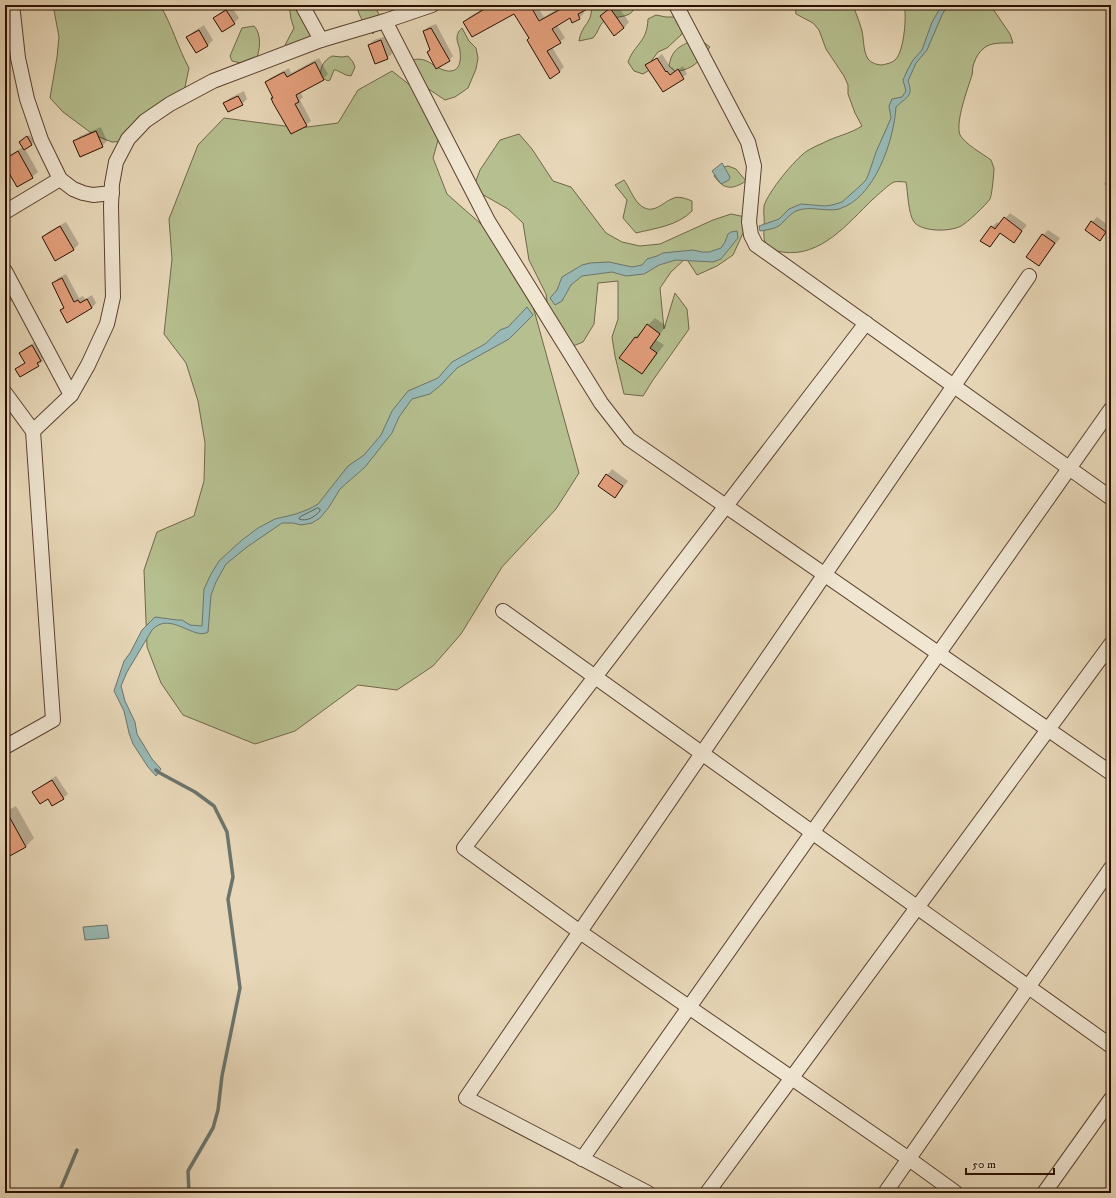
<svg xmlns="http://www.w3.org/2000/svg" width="1116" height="1198" font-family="'IM FELL DW Pica',serif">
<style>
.green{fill:#b6bf8f;stroke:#706748}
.water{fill:#98b9b5;stroke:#6c756d}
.shadow{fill:#0003}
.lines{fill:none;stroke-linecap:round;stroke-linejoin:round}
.shore{stroke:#62645a;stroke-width:1}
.stream{stroke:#6c756d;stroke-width:3.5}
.building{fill:#e49f7c;stroke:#2b0f00}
.minor-casing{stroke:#5a412e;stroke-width:16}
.minor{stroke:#f0e6d2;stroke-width:14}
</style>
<rect width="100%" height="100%" fill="#e8d8b9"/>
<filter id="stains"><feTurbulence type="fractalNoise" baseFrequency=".005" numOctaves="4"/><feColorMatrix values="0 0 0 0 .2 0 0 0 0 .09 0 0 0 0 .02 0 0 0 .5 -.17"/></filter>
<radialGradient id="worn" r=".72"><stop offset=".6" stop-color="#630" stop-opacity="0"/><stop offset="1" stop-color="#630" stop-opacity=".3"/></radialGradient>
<g class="green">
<path d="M53,5H160C172,25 178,48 189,68L185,87L173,103L131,141L112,142L94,135L63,112L50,98L57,57L59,37Z"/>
<polygon points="289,5 307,5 316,35 290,46 285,45 294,28 291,19"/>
<path d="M357,5H374L381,18L373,34C366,27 358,16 357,5Z"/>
<path d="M591,5H634C635,20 612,15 604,21C599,25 598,33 593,38L579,41C581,24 594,23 591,5Z"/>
<path d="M795,5H853C856,14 860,23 862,31C864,40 863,51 868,59C871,63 877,65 882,65C886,64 893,63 896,59C904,50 907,16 904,5H995L993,9L1010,34L1013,43C1004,43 991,42 984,48C979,52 976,57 974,63C972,67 973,71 972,75C968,88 955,122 960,135C965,144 983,154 991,160C992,162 993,166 994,168C994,173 992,195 990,199C986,205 967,223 961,226C950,232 922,232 914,222C908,213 908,193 906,182C903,182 897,181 894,182C889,184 878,195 873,199C848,223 821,258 782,252C765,249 763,243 764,227C765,220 763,213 764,206C768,192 795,159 807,151C812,148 818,145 823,143C836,136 850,134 862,126L855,113L848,94V85L844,76L826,49L819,30L813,23L796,14Z"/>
<path d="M656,15L666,17H676L686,26L681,35L667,48L658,52L652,60L651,69L643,74L634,71L628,62C635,43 647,43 648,19Z"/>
<path d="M254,26C262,34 260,51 256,60L241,63L232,61L230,56L242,28Z"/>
<path d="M462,28L469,41L476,48L478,58L476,69L468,88L455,97L445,100L424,86L409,62C416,57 425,59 432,64C448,75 463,75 460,51C460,47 457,43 457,39C457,34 458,32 462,28Z"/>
<path d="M693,40L702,41L710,47C698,62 695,68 676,72L669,66C672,49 679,47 693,40Z"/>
<path d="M332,56L342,57L348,56L353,62L355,67L351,76L346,75L336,70H334L330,80L328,81L322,78C318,69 324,60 332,56Z"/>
<polygon points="392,71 425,97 444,119 433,158 447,194 507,247 526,281 579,473 556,509 502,567 461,634 433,666 397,690 358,685 295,731 255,744 183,715 161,683 147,647 144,570 157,532 194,516 204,481 205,443 198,401 186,363 164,334 172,259 169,219 198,145 224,118 300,128 338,123 358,90"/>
<polygon points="519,134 532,149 553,181 571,187 606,233 622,242 640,246 660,244 713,220 731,214 750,218 733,255 717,266 697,275 686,258 671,272 660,288 664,329 675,293 687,309 689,329 653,380 643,396 624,394 615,356 612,337 618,319 618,281 598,283 594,324 583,342 563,350 551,333 546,294 529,260 523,223 508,209 473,189 480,170 500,140"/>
<path d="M728,166L736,169L746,181C732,190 724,190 714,176L719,168Z"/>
<path d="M624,180C629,187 633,198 639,204C653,217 662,202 674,198C680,196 687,199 692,201V211C677,226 656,228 636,233L623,218L627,200L615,185Z"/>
</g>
<g class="water">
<path d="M942,5H948L942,15L927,50L916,63L908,81C914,97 906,97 896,107C894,140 875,198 839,209C826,212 812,206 799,210C791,212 786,220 780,225C775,229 766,230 760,231L759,226L779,219L789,209L801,204L825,206L832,205L842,202L860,186L866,180L869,173L876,152L891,118L889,106L892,99L902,97L906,91L903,80L908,69L913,60L922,50L932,22Z"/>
<polygon points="722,163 730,177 729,180 721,184 712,171"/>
<polygon points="737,231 738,238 721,259 713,262 676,260 659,265 644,274 626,276 612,272 582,276 571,285 562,301 555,305 550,298 557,290 562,277 582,265 590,263 609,262 632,267 642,265 647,259 657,256 663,253 693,250 702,252 709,252 721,248 725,242 728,234 731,232"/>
<path d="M527,307L533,315L509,339L457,368L442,384L430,394L412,399L399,417L392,433L365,467L340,489L329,507L320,518L312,523L301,525L293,523H282L247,547L226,564L216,582L211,595L208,632C194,641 170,610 152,630L127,672L121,686L125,701L135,722L137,734L152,759L161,769L156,776L148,767L133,744L129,733L124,711L114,691L124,661L130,653L142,630L155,617L177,620H182L190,625L202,626L204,589L211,574L219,561L242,540L258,528L275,519L296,514L309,509L318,504L348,466L364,455L381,435L392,411L408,391L438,378L452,362L485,344L500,330L508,327Z"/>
<polygon points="107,925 109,938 85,940 83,927"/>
</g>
<g class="shadow">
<polygon points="257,5 268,5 260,10"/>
<polygon points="489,5 509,5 465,22 469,17"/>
<polygon points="527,5 536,5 544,17 564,5 589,5 583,10 584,13 579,18 570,17 557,25 565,38 552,47 564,67 560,71 530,38"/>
<polygon points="614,5 617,5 629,22 624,28 601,16"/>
<polygon points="231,6 239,18 234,23 215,19 220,13"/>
<polygon points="436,24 453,56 449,60 431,50 424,31 428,27"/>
<polygon points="204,25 213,40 207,46 188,37 193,32"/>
<polygon points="386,36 393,53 387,58 369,45 374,40"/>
<polygon points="662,54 671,68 672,67 675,71 683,66 687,74 663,91 646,66"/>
<polygon points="319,58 328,74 323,79 300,91 303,97 300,100 311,121 306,125 274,97 266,82 270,78 289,68 291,73"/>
<polygon points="244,91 247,99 242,104 224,103 230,98"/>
<polygon points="101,127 107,141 102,146 74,142 80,136"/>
<polygon points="30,135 34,142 25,149 38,172 32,177 7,169 5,170 5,158 23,147 20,142"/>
<polygon points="1111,174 1111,189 1104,184"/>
<polygon points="1010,213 1027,225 1013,242 1001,232 990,246 992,227 997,222 1000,224"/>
<polygon points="1097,217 1111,227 1100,240 1092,222"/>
<polygon points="66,222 79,244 74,249 55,259 43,237 48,232"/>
<polygon points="1048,230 1060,238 1039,265 1043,235"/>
<polygon points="66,274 79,298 83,296 85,299 92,295 96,303 92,308 61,310 65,307 53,283 58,278"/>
<polygon points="5,279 16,297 11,301 5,305"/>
<polygon points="655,318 666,326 656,340 664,345 649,365 642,373 635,338"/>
<polygon points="37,341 45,356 42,359 43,361 38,365 17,369 26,362 20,353 25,348"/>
<polygon points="612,469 628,481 615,497 599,485"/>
<polygon points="56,776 68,794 63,798 48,798 34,793 38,788"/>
<polygon points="16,806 34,838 25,847 5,849 5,812"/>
<polygon points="7,883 11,893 5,899 5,884"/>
</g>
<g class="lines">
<path class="shore" d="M318,508L320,509V511C315,517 306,522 299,519L300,517Z"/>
<g class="stream">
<polyline points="156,770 158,772 195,792 214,806 227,832 233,877 228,899 240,988 222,1076 218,1110 213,1128 188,1171 189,1193"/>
<polyline points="59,1193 77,1150"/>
</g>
</g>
<g class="building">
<polygon points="491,5 530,5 539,21 568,5 595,5 578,14 580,19 572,23 570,18 552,29 561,43 547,51 560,72 550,79 527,40 529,38 514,14 472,37 463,22"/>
<polygon points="610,8 624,28 614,36 600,16"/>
<polygon points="226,10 235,24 222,32 213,18"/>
<polygon points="431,28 450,61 436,69 427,52 430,50 423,31"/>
<polygon points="199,30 208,46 196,53 186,37"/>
<polygon points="381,40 388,59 375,64 368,45"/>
<polygon points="657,58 666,72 667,71 670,75 678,69 684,79 663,92 645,65"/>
<polygon points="315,62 324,80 296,95 299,102 295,104 307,126 291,134 273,103 271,98 273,98 265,82 284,72 287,77"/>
<polygon points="238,96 243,105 228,112 223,103"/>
<polygon points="96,131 103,147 80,157 73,141"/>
<polygon points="27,136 32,145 24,150 19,142"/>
<polygon points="18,151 33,178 17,187 5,166 5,159"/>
<polygon points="1004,217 1022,231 1014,243 1000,233 990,247 980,241 991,226 995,229"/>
<polygon points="1091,221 1106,232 1100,241 1085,230"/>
<polygon points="60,226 74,250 55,261 42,237"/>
<polygon points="1042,234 1055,243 1039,266 1026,257"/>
<polygon points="62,278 74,302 78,300 80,303 87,299 92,308 67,323 60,310 64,308 52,283"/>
<polygon points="647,324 660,334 650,348 657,353 642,374 619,358 635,337 637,338"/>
<polygon points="32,345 41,361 37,363 39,366 20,377 15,369 25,363 19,353"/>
<polygon points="606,474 623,486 615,498 598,486"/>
<polygon points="52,780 64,799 52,806 48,799 40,804 32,792"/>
<polygon points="5,809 26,847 8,857 5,851"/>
</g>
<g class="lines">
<g class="minor-casing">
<g id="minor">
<polyline points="11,5 13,13 18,58 27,99 41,140 60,179 73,189 83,193 93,195 112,193"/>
<polyline points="302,5 321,40"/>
<polyline points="676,5 748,142 754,166 749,222 751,235 756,245 1111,498"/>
<polyline points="385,21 488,221 601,403 629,439 1111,773"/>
<polyline points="5,212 60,179"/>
<polyline points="5,271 71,395"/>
<polyline points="866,323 464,848 580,932 909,1159 956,1193"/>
<polyline points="5,393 33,431 53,720 5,747"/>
<polyline points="33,431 71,395 88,365 107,324 113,297 111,206 112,184 116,162 128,139 145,121 170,104 213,81 321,40 385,21 432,5"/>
<polyline points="503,611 1111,1046"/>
<polyline points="582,1159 1111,409"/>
<polyline points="648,1193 466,1098 1029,276"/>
<polyline points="707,1193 1111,644"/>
<polyline points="885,1193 1111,868"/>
<polyline points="1044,1193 1111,1099"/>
</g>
</g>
<use href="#minor" class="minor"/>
</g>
<rect width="1116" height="1198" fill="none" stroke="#e8d8b9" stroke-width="20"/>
<rect x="6" y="6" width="1104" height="1186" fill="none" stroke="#2b0f00" stroke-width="2"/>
<rect x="10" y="10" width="1096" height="1178" fill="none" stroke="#2b0f00"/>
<path d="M966 1168v6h88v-6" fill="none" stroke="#2b0f00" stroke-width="2"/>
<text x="972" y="1168" font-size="12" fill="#2b0f00" stroke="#f0e6d2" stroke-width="3" paint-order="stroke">50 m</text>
<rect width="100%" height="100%" filter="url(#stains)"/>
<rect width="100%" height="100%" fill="url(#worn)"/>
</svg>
